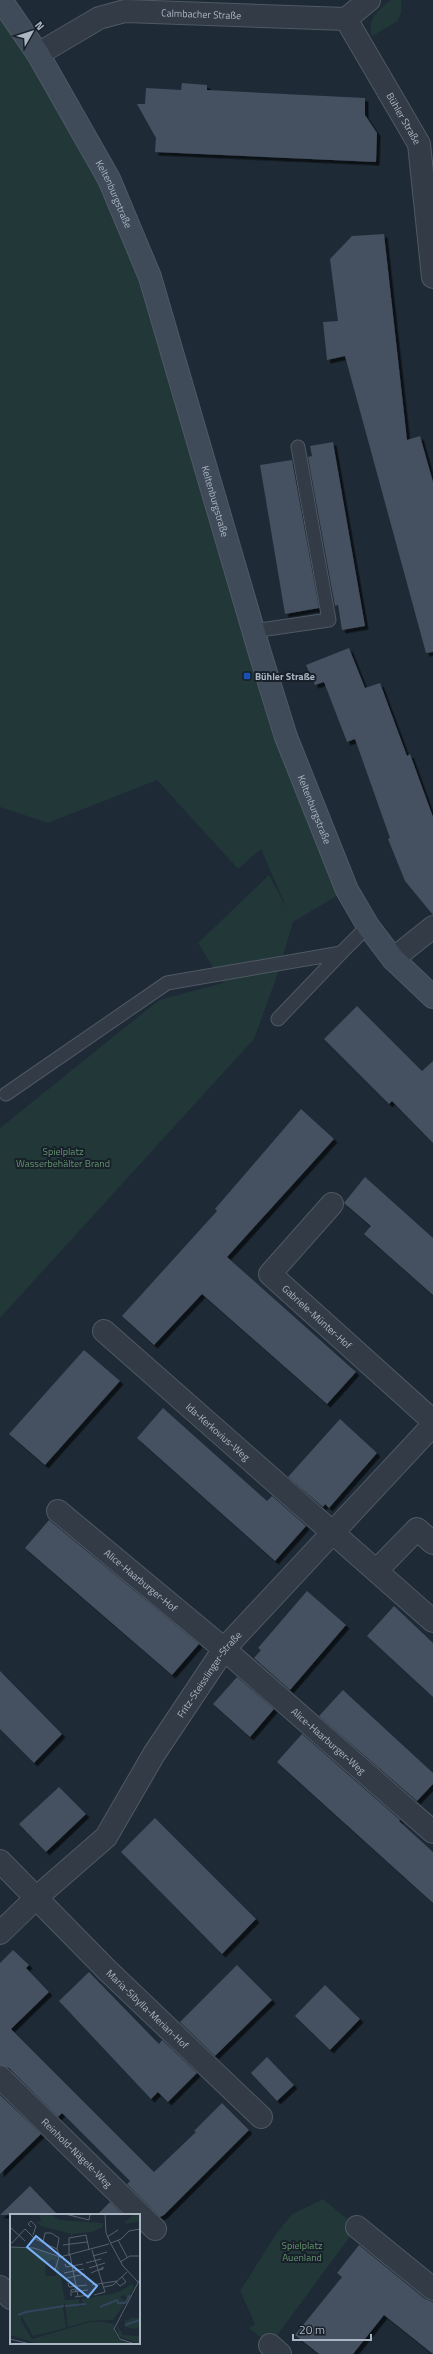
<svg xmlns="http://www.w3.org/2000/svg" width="433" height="2354" font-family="'Titillium Web',sans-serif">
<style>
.green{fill:#213738}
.building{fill:#445160;filter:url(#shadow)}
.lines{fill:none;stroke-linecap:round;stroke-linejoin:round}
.lane-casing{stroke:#4f5965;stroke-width:15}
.street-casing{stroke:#4f5965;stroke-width:24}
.secondary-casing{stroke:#4f5965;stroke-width:24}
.lane{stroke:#323b46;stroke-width:13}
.street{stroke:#323b46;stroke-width:22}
.secondary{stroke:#404b59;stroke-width:22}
.transit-dot{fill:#1a4fb4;stroke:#18202a;stroke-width:1.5}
.labels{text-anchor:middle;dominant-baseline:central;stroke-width:4;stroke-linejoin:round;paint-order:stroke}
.street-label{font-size:10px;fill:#abb6c4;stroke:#18202a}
.poi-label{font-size:10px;font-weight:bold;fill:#abb6c4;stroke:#18202a;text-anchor:start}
.park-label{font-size:10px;fill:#63946c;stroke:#18202a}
.inset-river{fill:none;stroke:#31465d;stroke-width:2}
.inset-road{fill:none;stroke:#56626f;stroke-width:1}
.view{fill:#7ab2fa;fill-opacity:0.15;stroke:#7ab2fa;stroke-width:2}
.inset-edge{fill:none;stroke:#abb6c4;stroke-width:2}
</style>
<defs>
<filter id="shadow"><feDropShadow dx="3.5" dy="3.5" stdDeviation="0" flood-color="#0009"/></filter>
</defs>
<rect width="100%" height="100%" fill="#1e2a36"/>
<g class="green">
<polygon points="0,0 109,179 347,890 293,922 277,976 254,1039 0,1318 0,1128 159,1000 223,983 198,943 269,875 287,909 261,849 238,869 157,780 48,823 0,807"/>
<path d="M390,0H401V13L398,21L372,36C366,18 379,11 390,0Z"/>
<polygon points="323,2199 357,2227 270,2345 249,2328 255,2324 240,2291 276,2234 292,2214"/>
</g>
<g class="building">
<polygon points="182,83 207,85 207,90 365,98 365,115 377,133 376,162 155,152 156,138 137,104 145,104 146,88 181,90"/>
<polygon points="384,234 407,440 420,436 433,482 433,652 426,653 345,356 327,360 323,322 338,321 330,259 352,236"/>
<polygon points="333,442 365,626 342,630 338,605 335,606 308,457 312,456 310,446"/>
<polygon points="292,460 319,608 285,614 260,465"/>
<polygon points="349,648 365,688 380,683 407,756 410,754 433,817 433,915 405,881 388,839 390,838 355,739 347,742 324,682 315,685 306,665"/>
<polygon points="357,1006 422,1071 433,1061 433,1143 392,1101 389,1104 324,1039"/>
<polygon points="301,1109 334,1139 227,1257 356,1372 327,1404 202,1294 154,1345 122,1316 217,1211 215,1209"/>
<polygon points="365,1177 433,1238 433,1295 364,1234 371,1226 344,1203"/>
<polygon points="84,1350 120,1381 45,1465 9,1434"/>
<polygon points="163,1408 267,1501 272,1496 306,1526 275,1561 137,1438"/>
<polygon points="340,1419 377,1453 329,1508 325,1504 323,1507 288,1477"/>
<polygon points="49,1520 199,1644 172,1675 25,1548"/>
<polygon points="307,1591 346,1625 290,1690 254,1658 261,1650 258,1648"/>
<polygon points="394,1606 433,1643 433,1697 367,1636"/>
<polygon points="0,1671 62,1734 34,1763 0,1729"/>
<polygon points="237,1677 274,1709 250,1737 213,1704"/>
<polygon points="343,1690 433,1773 433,1784 417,1801 319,1716"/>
<polygon points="302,1734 400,1820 399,1821 433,1852 433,1903 277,1762"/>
<polygon points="59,1787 86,1814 46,1852 19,1824"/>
<polygon points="155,1818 256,1919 222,1954 121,1852"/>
<polygon points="13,1950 29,1965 26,1968 49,1992 11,2029 154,2172 196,2132 194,2131 222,2103 249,2130 164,2215 160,2217 127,2184 130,2181 62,2113 58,2117 9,2068 0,2065 0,1963"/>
<polygon points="237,1965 272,2000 215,2056 180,2022"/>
<polygon points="89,1972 159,2044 162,2040 197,2073 168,2102 158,2092 151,2099 59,2001"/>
<polygon points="325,1985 360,2019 330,2050 295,2016"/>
<polygon points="267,2057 294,2085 277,2101 251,2073"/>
<polygon points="0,2095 41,2134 0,2174"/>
<polygon points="30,2186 58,2215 0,2215"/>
<polygon points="110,2202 123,2215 97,2215"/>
<polygon points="359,2245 425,2299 433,2302 433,2354 384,2315 353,2354 319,2354 295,2335 342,2277 337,2273"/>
</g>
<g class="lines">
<g class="lane-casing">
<g id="lane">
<polyline points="253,631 329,620 298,447"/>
<polyline points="278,1019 341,953"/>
<polyline points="6,1094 167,983 341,953 368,926"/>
</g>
</g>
<g class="street-casing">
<g id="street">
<path id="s1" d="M346,19L419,144L433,277"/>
<path id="s2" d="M38,54L99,18L125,11L346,19L369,0"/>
<polyline points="393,959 433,927"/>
<path id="s3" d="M332,1204L270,1274L433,1421"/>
<path id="s4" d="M104,1331L433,1621"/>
<path id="s5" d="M58,1511L224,1649L433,1832"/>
<polyline points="377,1570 417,1529 433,1543"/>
<path id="s6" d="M0,1861L107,1970L261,2117"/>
<path id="s7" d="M0,1933L37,1897L106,1837L154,1754L224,1649L433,1425"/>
<path id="s8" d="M0,2077L155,2229"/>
<polyline points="357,2227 433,2289"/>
<polyline points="0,2287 11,2298"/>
<polyline points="270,2345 280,2354"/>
</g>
</g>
<g class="secondary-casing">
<g id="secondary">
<path id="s9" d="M1,0L38,54L109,179L150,277L259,650L286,737L347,890L368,926L393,959L433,997"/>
</g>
</g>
<use href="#lane" class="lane"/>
<use href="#street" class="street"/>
<use href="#secondary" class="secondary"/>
</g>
<rect class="transit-dot" x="243" y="672" width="8" height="8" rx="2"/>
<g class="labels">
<g class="street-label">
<text stroke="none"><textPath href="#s2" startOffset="174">Calmbacher Straße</textPath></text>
<text stroke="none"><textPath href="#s1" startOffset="115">Bühler Straße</textPath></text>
<text stroke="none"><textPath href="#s9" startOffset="225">Keltenburgstraße</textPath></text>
<text stroke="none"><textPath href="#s9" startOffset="549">Keltenburgstraße</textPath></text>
<text stroke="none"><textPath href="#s9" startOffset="873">Keltenburgstraße</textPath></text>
<text stroke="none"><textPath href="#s3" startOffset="157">Gabriele-Münter-Hof</textPath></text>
<text stroke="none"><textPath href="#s4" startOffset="152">Ida-Kerkovius-Weg</textPath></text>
<text stroke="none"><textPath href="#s5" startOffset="108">Alice-Haarburger-Hof</textPath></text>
<text stroke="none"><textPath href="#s7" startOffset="336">Fritz-Steisslinger-Straße</textPath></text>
<text stroke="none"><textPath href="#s5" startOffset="355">Alice-Haarburger-Weg</textPath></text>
<text stroke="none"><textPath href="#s6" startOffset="209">Maria-Sibylla-Merian-Hof</textPath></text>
<text stroke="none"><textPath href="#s8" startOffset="108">Reinhold-Nägele-Weg</textPath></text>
</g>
<g class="poi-label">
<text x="255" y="676">Bühler Straße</text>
</g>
<g class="park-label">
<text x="63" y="1151">Spielplatz<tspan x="63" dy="12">Wasserbehälter Brand</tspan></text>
<text x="302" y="2245">Spielplatz<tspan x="302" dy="12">Auenland</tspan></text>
</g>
</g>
<g transform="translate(10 2214)">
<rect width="130" height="130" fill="#1e2a36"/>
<path d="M29,0H40L50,6L93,9V13L82,18L63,20L61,23V20L31,12L27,8L31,7ZM125,0H130V7L115,10V8ZM0,33L24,34L47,43L55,86L69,85V93L73,92L72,85L106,79L123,70L124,74L117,84L114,81L110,83L116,88L103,106L80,107L58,113L55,89L53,94L56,114L23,122L12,103L13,101L11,103V107L22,125L80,108H94L104,110V118L108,124L122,130H28L0,121ZM45,45L46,62H36L35,52L40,46ZM121,104H130V112L126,115L115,113V107ZM107,110L113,121L130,122V130L111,123L108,120Z" fill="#213738" fill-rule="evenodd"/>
<path class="inset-river" d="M55,92L76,90M90,93L107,86L108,89H115L120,81M8,101L16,98L54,92M115,111L130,106"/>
<path class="inset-road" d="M55,0L79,6L80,0M95,0L96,19L101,30M0,13L15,27M21,13L18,10L21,7L26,12L23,21M97,23L108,16M25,25L47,35L50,43M108,26L117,43M0,28L2,29L15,15L25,25M33,28L35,19H41L49,24L47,35M101,29L111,25L119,17L130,15M101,30L113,52L128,68M53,31L77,28M0,33L24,34L50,43L99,30M82,36L95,78L84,81M60,41L68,82M59,42V24L76,21L79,35M83,42L97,38M110,48L120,42H130M76,49L91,45M55,50L56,53L73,50M79,54L95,49M45,56L49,43M54,59L74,55M81,59L88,56H89L93,55V53L89,56M57,64L75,60M106,68L110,72L116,68L112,63M58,69L59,73L77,71M82,71L107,67M94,73L103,71L117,58M62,78L78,76M61,82V76L65,75L66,78M65,83L79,81M0,125L20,130M125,130L110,125L104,115L130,65"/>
<path class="view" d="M26,22L87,72L78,83L17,33Z"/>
<rect width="130" height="130" class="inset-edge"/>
</g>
<g transform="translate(32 32) rotate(51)" stroke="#18202a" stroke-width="3" paint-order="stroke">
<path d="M0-3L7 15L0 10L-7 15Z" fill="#abb6c4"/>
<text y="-6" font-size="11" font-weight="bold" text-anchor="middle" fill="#abb6c4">N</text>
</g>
<path d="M293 2334v6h78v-6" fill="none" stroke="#abb6c4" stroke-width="2"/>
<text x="299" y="2334" font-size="12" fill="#abb6c4" stroke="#18202a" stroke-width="3" paint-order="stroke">20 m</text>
</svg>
